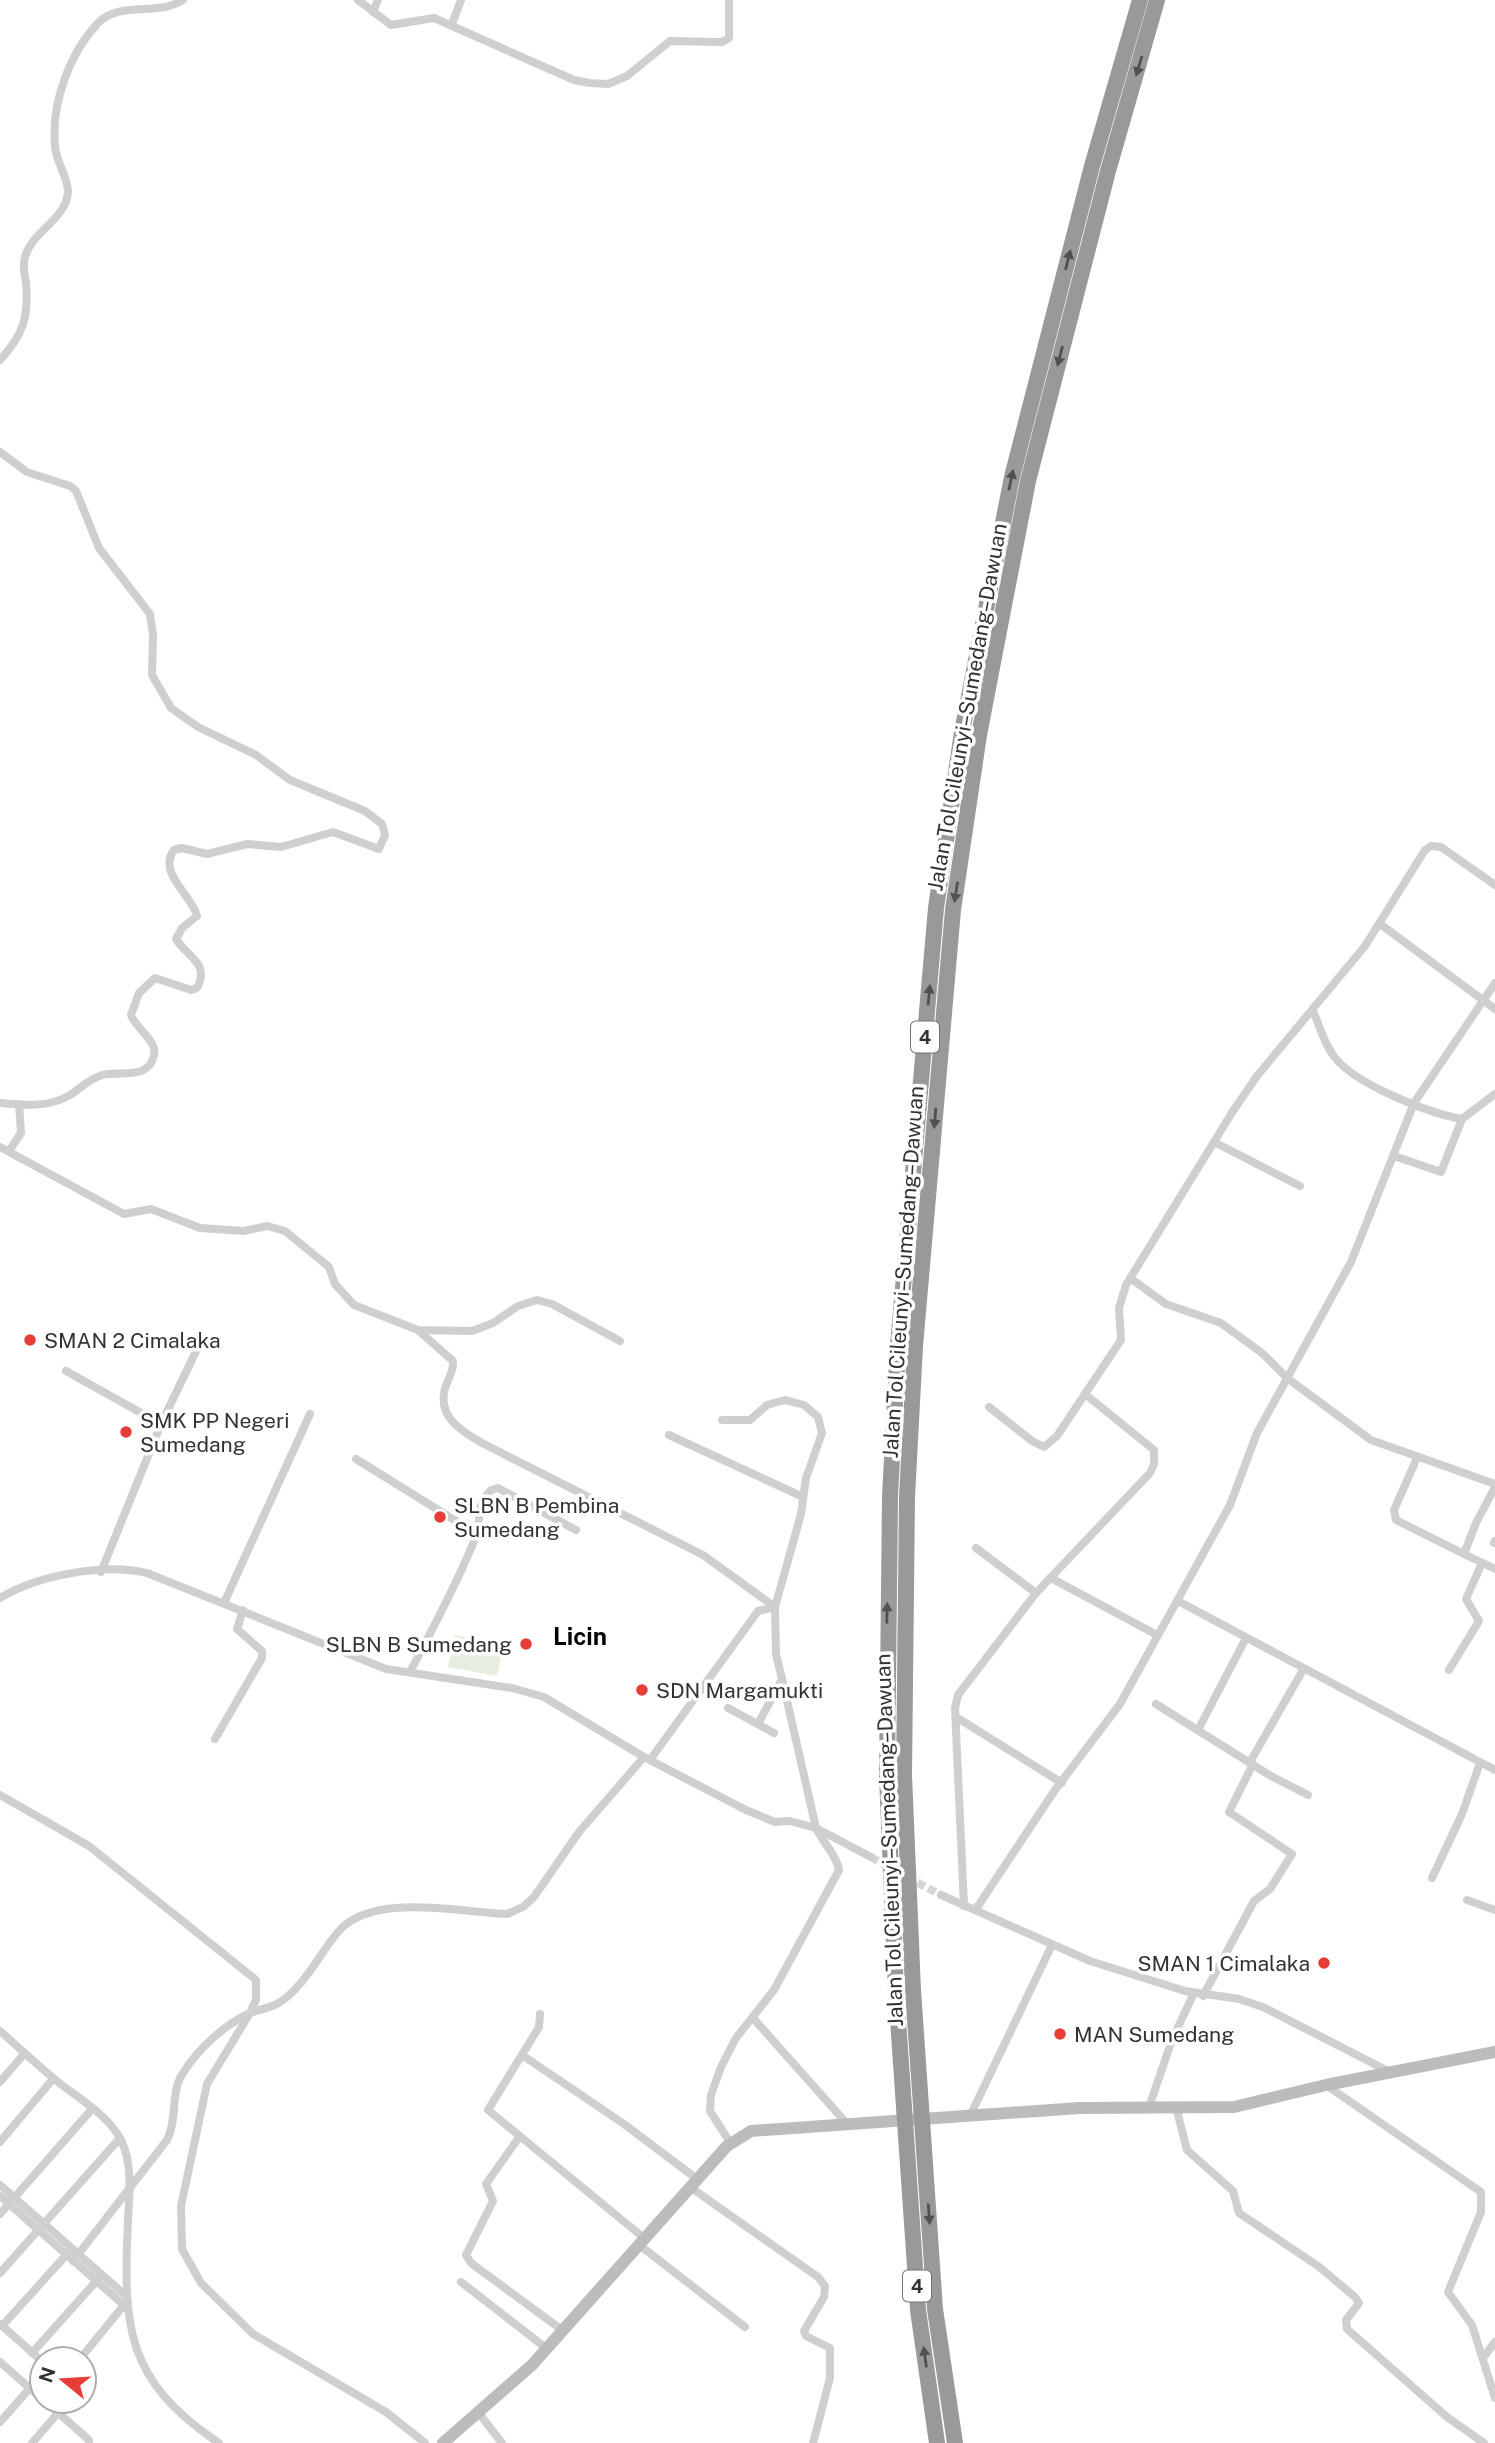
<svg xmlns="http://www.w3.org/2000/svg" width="1495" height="2443" font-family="'Public Sans',sans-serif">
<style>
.green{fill:#e6eee0}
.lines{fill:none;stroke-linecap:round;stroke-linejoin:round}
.street-tunnel{stroke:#d6d6d6;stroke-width:8;stroke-dasharray:8 4;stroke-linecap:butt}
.street{stroke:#cfcfcf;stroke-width:8}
.secondary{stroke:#bcbcbc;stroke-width:12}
.highway{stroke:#999;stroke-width:16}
.oneway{fill:#515151}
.poi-dot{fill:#e73d36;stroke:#fff;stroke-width:2.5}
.labels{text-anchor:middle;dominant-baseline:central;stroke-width:7;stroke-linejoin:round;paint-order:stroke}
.shield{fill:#fff;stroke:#707070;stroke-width:2}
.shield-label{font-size:19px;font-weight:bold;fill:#323232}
.street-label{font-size:21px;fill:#323232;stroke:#fff}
.poi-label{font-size:21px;fill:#323232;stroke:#fff;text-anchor:start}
.quarter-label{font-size:24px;font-weight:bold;fill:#000;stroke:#fff}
</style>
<rect width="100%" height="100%" fill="#fff"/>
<polygon class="green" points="455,1635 504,1644 497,1676 448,1667"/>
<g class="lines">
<g class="street-tunnel">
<polyline points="871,1857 892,1869"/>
<polyline points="907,1877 941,1895"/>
</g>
<g class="street">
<polyline points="358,0 391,25 434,18 574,80 590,83 608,84 627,76 670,41 722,42 729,38 729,0"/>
<polyline points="373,12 378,0"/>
<polyline points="452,24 461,0"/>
<path d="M0,360C23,335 29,317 26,284C25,275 22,265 25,257C32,231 66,220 68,192C68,177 56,162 55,146C51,104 69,54 98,23C121,0 157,17 183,0"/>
<path d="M0,452L27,472L70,486L76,491L99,548L150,614L153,635L152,675L171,708L198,727L256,755L290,780L365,811L382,824L385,835L379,849L333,832L281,847L247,844L207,854L182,848L174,850C157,873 192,895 197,916L182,928L176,939C188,958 210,963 197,988L191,990L155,978L139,993L131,1015C136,1029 158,1041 154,1056C147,1081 120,1070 102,1075C89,1079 81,1088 70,1095C49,1108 23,1105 0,1103"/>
<polyline points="1380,924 1495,1009"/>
<path d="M1313,1011C1320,1027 1325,1046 1336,1059C1358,1085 1428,1113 1462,1119L1495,1094"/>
<polyline points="1214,1142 1300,1186"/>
<polyline points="0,1147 124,1214 151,1209 200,1228 244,1231 267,1226 285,1231 329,1267 335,1284 354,1305 418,1330 472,1331 493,1323 518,1306 537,1300 552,1304 620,1341"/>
<polyline points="9,1151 21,1133 19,1104"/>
<polyline points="1394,1156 1441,1172 1462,1119"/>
<polyline points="1130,1278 1166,1304 1221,1323 1262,1353 1287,1378 1371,1440 1495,1484"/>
<path d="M418,1330L453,1361C454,1371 448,1379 445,1388C437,1417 462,1432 484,1444L703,1555L775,1607L776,1654L782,1679L758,1724"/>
<polyline points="66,1371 161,1424 101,1572"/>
<polyline points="989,1407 1032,1441 1044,1447 1057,1436 1085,1394"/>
<polyline points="161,1424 200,1343"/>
<polyline points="669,1435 803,1497"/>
<polyline points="1417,1458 1394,1510 1396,1520 1464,1554"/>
<polyline points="356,1459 477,1534"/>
<polyline points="1495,1487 1476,1523 1464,1554 1495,1569"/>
<polyline points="1494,1543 1495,1541"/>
<polyline points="976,1548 1036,1593"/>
<polyline points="1051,1578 1157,1635"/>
<path d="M0,1598C38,1575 104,1563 147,1573L386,1669L512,1688L544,1697L644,1757L746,1810L775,1822L790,1821L816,1828L871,1857"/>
<polyline points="1178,1601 1495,1770"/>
<polyline points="224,1603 310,1414"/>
<polyline points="1449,1670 1479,1621 1466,1599 1482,1563"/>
<path d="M410,1672C433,1628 456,1585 475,1539C483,1519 473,1509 491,1490L498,1488L576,1530"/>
<polyline points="1156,1704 1271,1776 1308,1795"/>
<polyline points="728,1708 774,1733"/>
<polyline points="956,1717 1062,1783"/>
<polyline points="1198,1730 1246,1638"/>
<polyline points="215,1739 262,1658 262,1651 237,1629 243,1610"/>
<polyline points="650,1760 758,1611 775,1607 801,1514 806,1478 822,1433 818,1417 804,1405 785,1400 767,1405 750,1420 722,1420"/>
<polyline points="1250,1762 1303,1670"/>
<polyline points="0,1795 89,1846 256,1980 256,2000 250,2013 207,2084 181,2206 182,2249 201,2283 253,2334 386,2412 425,2443"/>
<polyline points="1432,1878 1462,1814 1480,1763"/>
<polyline points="941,1895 1090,1961 1185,1991 1239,1999 1263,2007 1390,2072"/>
<polyline points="1467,1900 1495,1910"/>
<polyline points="964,1906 955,1708 958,1695 1036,1593 1150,1473 1154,1464 1154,1450 1085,1394 1121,1340 1119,1308 1126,1285 1233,1111 1257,1076 1365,946 1425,850 1431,846 1441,847 1495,885"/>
<polyline points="976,1909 1055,1790 1120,1704 1230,1505 1257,1433 1351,1262 1414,1103 1495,983"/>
<polyline points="1203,1996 1254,1901 1270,1889 1292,1854 1229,1812 1253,1764"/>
<polyline points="540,2014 539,2027 488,2110 644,2238"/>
<polyline points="753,2018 849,2126"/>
<path d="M0,2031C17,2046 34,2062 52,2077C75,2097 109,2114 122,2142C133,2167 129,2195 128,2221C123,2326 125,2380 219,2443"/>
<polyline points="522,2055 624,2124 697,2179"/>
<polyline points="0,2082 25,2053"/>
<polyline points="1326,2085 1481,2192 1481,2212 1448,2292 1472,2325 1495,2398"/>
<polyline points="1149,2107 1172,2040 1194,1993"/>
<polyline points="1176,2107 1187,2150 1233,2191 1239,2213 1318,2266 1355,2297 1359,2303 1346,2320 1347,2329 1447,2417 1484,2443"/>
<polyline points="970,2116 1052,1945"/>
<polyline points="520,2136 486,2184 493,2201 466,2255 471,2263 562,2330"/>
<polyline points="0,2142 53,2079"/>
<path d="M731,2144L710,2111L711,2095L721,2067L736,2038L774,1990L839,1870C837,1856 822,1841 816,1828L782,1679"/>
<polyline points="0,2185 125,2295"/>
<polyline points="690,2187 818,2277 825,2286 824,2297 804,2331 806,2336 830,2348 830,2378 813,2443"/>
<polyline points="0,2196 126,2307"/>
<polyline points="0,2214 92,2109"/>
<polyline points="638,2244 745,2327"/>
<path d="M73,2261L167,2140C178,2119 170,2092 183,2073C198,2049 224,2025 250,2013C260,2009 272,2008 280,2002C305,1986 319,1954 338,1932C372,1892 459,1912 507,1914L523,1907L534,1897L579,1832L644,1757"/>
<polyline points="0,2273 120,2138"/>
<polyline points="461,2282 546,2348"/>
<polyline points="0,2324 42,2361"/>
<polyline points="2,2326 68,2253"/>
<polyline points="32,2353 100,2277"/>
<polyline points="1483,2358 1495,2342"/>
<polyline points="80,2359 124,2305"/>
<polyline points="0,2362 42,2399"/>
<polyline points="45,2401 89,2440 89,2443"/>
<polyline points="477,2411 502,2443"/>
<polyline points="0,2422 30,2388"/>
<polyline points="32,2443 58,2413"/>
</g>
<polyline class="secondary" points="443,2443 532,2365 727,2146 751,2131 1079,2108 1234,2107 1326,2085 1495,2052"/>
<g class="highway">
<polyline points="937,2443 918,2310 896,1991 887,1776 890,1496 898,1345 936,908 962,732 1012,477 1092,166 1140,0"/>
<polyline points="955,2443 935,2309 913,1990 904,1775 907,1497 915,1346 953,910 979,735 1028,481 1108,171 1157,0"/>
</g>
</g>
<defs><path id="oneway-solid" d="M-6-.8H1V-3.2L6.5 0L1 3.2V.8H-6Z" transform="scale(1.75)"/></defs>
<g class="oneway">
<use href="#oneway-solid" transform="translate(1139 66) rotate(106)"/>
<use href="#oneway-solid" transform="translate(1068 260) rotate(-76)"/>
<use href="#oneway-solid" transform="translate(1060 356) rotate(104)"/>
<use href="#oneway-solid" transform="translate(1011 480) rotate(-78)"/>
<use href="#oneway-solid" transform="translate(956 892) rotate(99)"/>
<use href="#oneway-solid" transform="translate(929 995) rotate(-85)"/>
<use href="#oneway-solid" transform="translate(935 1118) rotate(95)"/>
<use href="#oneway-solid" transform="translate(887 1613) rotate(-89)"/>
<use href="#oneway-solid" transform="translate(929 2214) rotate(86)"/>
<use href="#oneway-solid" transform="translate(925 2357) rotate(-98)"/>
</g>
<g class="poi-dot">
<circle cx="30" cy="1340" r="7"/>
<circle cx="126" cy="1432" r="7"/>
<circle cx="440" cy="1517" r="7"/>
<circle cx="526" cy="1644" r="7"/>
<circle cx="642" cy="1690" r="7"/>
<circle cx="1324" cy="1963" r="7"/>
<circle cx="1060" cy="2034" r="7"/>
</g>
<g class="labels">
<g class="shield">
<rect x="911" y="1021.5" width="28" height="31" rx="5"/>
<rect x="903" y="2270.5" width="28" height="31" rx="5"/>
</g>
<g class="shield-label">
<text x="925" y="1037">4</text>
<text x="917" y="2286">4</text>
</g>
<g class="street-label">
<text transform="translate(967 707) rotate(-80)">Jalan Tol Cileunyi–Sumedang–Dawuan</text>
<text transform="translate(903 1272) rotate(-86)">Jalan Tol Cileunyi–Sumedang–Dawuan</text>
<text transform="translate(889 1840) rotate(-92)">Jalan Tol Cileunyi–Sumedang–Dawuan</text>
</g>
<g class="poi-label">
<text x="44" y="1340">SMAN 2 Cimalaka</text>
<text x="140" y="1420">SMK PP Negeri<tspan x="140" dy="24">Sumedang</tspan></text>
<text x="454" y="1505">SLBN B Pembina<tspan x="454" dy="24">Sumedang</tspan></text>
<text x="512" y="1644" text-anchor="end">SLBN B Sumedang</text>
<text x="656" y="1690">SDN Margamukti</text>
<text x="1310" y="1963" text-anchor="end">SMAN 1 Cimalaka</text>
<text x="1074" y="2034">MAN Sumedang</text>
</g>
<g class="quarter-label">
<text x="580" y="1636">Licin</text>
</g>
</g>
<g transform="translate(63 2380) rotate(288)"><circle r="33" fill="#ffffff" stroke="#adadad" stroke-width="2"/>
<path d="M0-5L12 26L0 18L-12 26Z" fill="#e73d36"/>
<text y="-10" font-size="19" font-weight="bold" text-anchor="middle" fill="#323232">N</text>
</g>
</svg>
